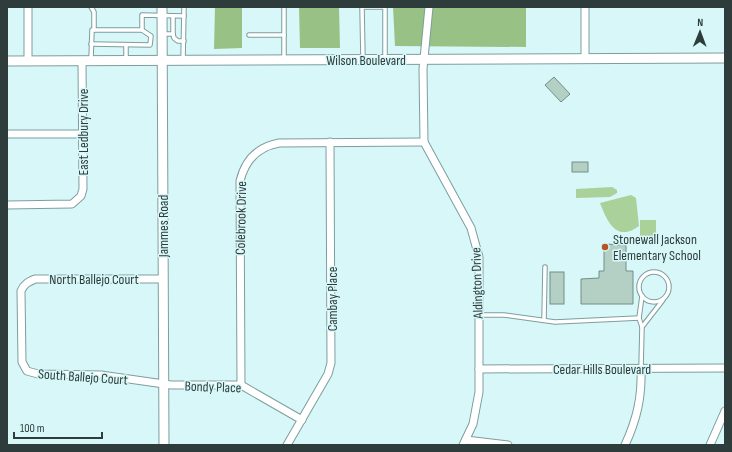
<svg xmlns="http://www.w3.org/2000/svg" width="732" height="452" font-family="'Sofia Sans Condensed',sans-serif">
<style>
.green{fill:#abd19a}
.forest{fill:#98c285}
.building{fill:#b4cfc3;stroke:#748e83}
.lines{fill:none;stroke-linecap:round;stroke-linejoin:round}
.lane-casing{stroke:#7f9d9e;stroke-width:5.5}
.street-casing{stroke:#7f9d9e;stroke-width:9}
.secondary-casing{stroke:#7f9d9e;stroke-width:11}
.lane{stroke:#fff;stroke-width:3.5}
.street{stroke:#fff;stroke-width:7}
.secondary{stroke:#fff;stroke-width:9}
.poi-dot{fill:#b85322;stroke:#d7f7f8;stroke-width:1.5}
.labels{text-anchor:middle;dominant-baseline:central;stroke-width:3;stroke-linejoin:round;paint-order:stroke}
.street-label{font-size:14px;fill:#2f3c3c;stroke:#d7f7f8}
.poi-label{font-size:14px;fill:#2f3c3c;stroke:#d7f7f8;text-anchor:start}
</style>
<rect width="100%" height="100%" fill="#d7f7f8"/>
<g class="green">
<polygon points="612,187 617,190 617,193 610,197 576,198 576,189"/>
<path d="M631,195L636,198L639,226C616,243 607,221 600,203Z"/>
<rect x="640" y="220" width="16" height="24"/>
</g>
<g class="forest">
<polygon points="215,7 242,7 242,48 214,49"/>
<polygon points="299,7 339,7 340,48 300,48"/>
<polygon points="393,7 526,7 526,47 395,46"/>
</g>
<g class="building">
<polygon points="554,77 570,94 561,102 545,85"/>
<rect x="572" y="162" width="16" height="10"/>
<polygon points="604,244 626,245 626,271 633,271 633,304 581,304 581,279 599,278 599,271 604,271"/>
<rect x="550" y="272" width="14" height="32"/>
</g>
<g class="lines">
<g class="lane-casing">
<g id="lane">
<polyline points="91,7 94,12 94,30"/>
<polyline points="163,34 173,34 173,16"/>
<polyline points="173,34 174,38 178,41 184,41"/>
<polyline points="249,35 284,35"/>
<polyline points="91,44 150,45 151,36 142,30"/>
<polyline points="126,45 126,60"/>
<polyline points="284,59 284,7"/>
<polyline points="363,59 362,7 385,7 385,58"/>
<polyline points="91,60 92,30 142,30 142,15 184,16"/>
<polyline points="183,60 184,7"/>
<circle cx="654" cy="287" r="15"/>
<polyline points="479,315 504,315 555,322 639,318"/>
<polyline points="544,320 545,267"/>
<polyline points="642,327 663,300"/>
<polyline points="641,368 642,327 639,318 642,296"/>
</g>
</g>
<g class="street-casing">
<g id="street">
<polyline points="28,7 28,61"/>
<polyline points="429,7 423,69 424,142 471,228 479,257 479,392 473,424 463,445"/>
<polyline points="585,58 585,7"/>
<polyline points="7,134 82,134"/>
<polyline points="7,205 72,204 81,196 83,189 82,61"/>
<path d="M163,279H35C28,282 24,284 21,291L22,362L27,371L38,374L101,375L171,385H241L302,420"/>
<polyline points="479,369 725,368"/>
<path d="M241,385L240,181C245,160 257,147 279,143L424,142"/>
<polyline points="466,440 508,445"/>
<polyline points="287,445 328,374 331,363 330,142"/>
<path d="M625,445C637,419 642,397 641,369"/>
<polyline points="710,445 725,411"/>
</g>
</g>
<g class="secondary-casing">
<g id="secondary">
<polyline points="162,7 164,445"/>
<polyline points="7,61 725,58"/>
</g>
</g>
<use href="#lane" class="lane"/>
<use href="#street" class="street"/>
<use href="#secondary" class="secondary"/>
</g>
<circle class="poi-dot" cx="605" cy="247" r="4"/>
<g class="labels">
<g class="street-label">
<text x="366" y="60">Wilson Boulevard</text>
<text transform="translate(83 132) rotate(-90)">East Ledbury Drive</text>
<text transform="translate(241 218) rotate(-89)">Colebrook Drive</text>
<text transform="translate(163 226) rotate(-90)">Jammes Road</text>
<text x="94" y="279">North Ballejo Court</text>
<text transform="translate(477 283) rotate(-92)">Aldington Drive</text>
<text transform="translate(332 299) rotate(-90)">Cambay Place</text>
<text x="602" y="369">Cedar Hills Boulevard</text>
<text transform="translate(83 377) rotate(4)">South Ballejo Court</text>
<text transform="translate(213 387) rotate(2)">Bondy Place</text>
</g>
<g class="poi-label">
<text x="613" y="239">Stonewall Jackson<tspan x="613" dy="16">Elementary School</tspan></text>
</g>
</g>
<rect width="732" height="452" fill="none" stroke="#2f3c3c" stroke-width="16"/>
<g transform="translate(700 32) rotate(1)" stroke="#d7f7f8" stroke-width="3" paint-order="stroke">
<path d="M0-3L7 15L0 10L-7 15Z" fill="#2f3c3c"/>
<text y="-6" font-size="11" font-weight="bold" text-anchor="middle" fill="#2f3c3c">N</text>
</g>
<path d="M14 432v6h88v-6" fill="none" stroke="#2f3c3c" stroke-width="2"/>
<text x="20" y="432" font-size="12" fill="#2f3c3c" stroke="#d7f7f8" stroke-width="3" paint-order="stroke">100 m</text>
</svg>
